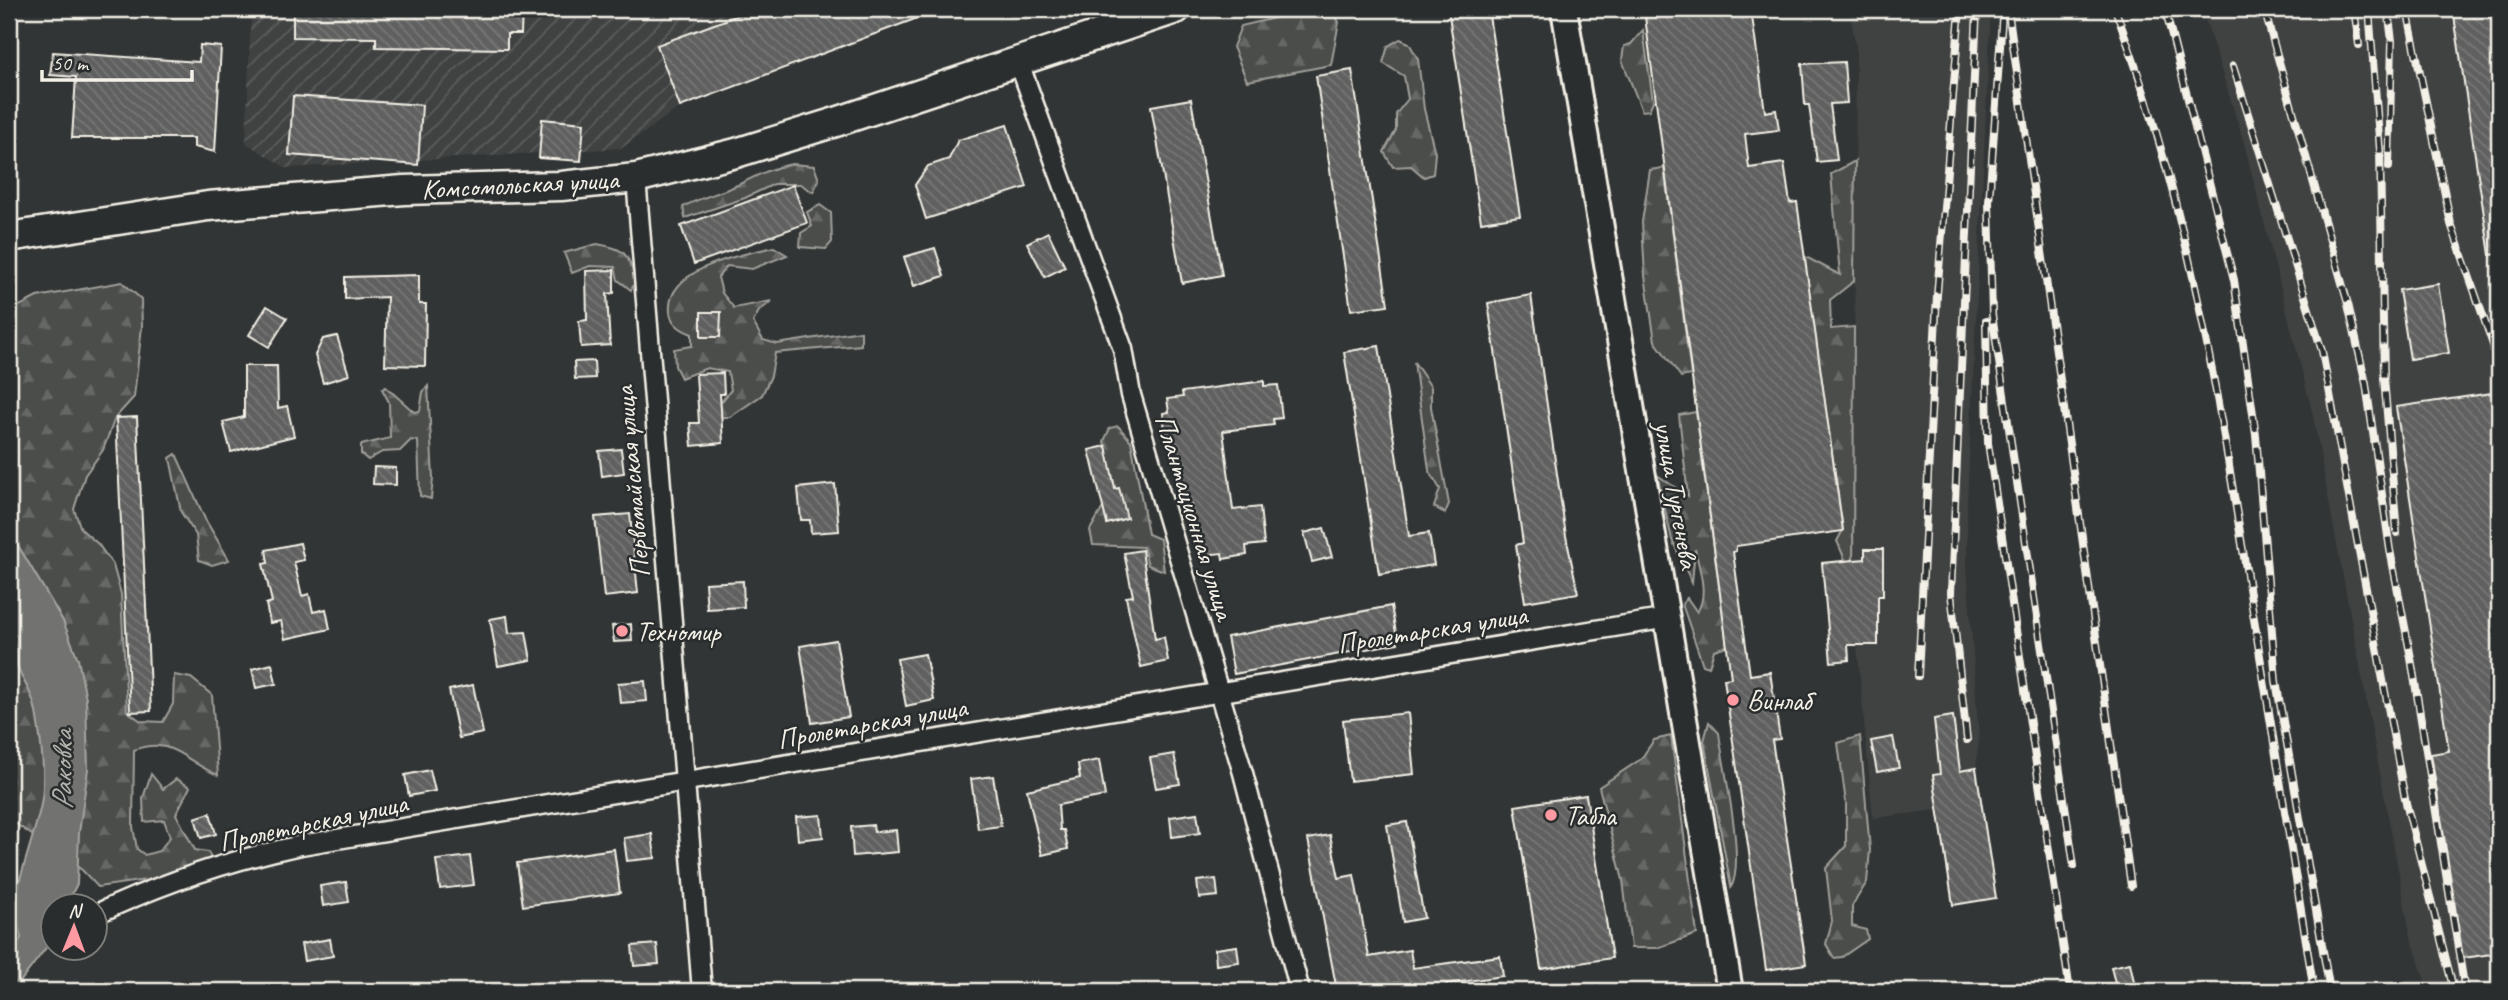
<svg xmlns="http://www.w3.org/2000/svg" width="2508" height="1000" font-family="Caveat,sans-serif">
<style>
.built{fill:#404242}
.industrial{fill:url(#industrial-furrows)}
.forest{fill:url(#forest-firs);stroke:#a09f9a;stroke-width:2}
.water{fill:#727370;stroke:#a6a5a0;stroke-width:2}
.building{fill:url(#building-back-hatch);stroke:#f4f1e8;stroke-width:2}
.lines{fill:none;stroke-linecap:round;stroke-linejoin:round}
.minor-casing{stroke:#f4f1e8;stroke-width:23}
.secondary-casing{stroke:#f4f1e8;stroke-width:30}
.primary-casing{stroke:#f4f1e8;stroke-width:33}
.minor{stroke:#2a2d2e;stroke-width:18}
.secondary{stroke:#2a2d2e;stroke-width:24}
.primary{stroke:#2a2d2e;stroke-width:28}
.rail-casing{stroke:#f4f1e8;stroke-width:8}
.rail{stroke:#2a2d2e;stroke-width:5;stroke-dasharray:16;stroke-linecap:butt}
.poi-dot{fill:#ff9aa2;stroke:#2a2d2e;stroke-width:2.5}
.labels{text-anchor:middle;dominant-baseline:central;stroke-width:5;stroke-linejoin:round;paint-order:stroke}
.street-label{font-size:28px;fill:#f4f1e8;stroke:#2a2d2e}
.poi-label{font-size:28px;fill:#f4f1e8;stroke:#2a2d2e;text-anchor:start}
.water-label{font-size:30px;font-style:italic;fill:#b3b2ac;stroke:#2a2d2e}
</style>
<defs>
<pattern id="industrial-furrows" width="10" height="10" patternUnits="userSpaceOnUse" patternTransform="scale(1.75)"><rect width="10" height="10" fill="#404242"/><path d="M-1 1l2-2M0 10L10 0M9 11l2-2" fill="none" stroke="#5c5e5d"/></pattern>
<pattern id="forest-firs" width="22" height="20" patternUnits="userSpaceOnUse" patternTransform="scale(1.75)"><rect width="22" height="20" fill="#4b4d4c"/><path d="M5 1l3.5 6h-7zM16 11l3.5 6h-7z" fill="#666766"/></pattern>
<pattern id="building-back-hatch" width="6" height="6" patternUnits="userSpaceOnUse" patternTransform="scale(1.75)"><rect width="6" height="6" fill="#5f605f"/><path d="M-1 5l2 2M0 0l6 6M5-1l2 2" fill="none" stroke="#777776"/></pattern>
</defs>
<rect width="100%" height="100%" fill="#323535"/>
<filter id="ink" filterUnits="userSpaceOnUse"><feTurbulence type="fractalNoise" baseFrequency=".0143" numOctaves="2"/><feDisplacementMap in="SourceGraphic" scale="14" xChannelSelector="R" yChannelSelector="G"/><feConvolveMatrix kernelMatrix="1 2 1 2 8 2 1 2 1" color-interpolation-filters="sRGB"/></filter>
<g filter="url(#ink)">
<g class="built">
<polygon points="1849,9 1991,9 1967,502 1967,567 1979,740 1976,768 1996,898 1953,905 1938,810 1873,818 1853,602 1856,47"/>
<polygon points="2202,9 2499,9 2499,991 2428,991 2410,933 2312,411 2243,139"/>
</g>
<polygon class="industrial" points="251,9 944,9 680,107 622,148 286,168 246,143"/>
<g class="forest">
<polygon points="1312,9 1331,9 1339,22 1331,65 1247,81 1233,47 1241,26"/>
<polygon points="1643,30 1653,101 1649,110 1642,111 1622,60 1624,46 1631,44"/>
<polygon points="1400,39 1409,43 1418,59 1424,109 1435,153 1433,174 1424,177 1411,166 1393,167 1384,152 1396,130 1396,114 1408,99 1404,76 1383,63 1388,46"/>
<polygon points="1855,161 1854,281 1830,300 1831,329 1854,327 1853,578 1837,541 1843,530 1804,256 1840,275 1831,174"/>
<path d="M792,164L814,166L819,180L813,192L800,184H774L745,198L685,218L683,207C700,197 718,194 735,186C760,175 764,170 792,164Z"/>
<polygon points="1664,168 1691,375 1681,377 1655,341 1645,276 1642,222 1650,170"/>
<polygon points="820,205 831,213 832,242 826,249 800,247 801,233 812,226 807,212"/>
<path d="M597,244C627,249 627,253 636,281L631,290L618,280L615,267L590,266L572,273L564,253Z"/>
<path d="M774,247L787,255L752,269L727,266L718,277L722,293L734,308L772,301L759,311L753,322L763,340L777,344L861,331V345L775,353L771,376L762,395L730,417H706L702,404L722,401L731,390L728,372L707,368L681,378L675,366L674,349L692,346V334C681,330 671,324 670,312C665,268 743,254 774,247Z"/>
<path d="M122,282L141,299L142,326L134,397L115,418L103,450L85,475L74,509L81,529L98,544L113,565L121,594L127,711L141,721L163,722L173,704L174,675L191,678L212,695L218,775C186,763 172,735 134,750L133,827L137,849L145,855L159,851L170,837L164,820L144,822L143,798L151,774L163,789L176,779L190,787L176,814L195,850L208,852L211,858L167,877L98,887L82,870L9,819V306L16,308L37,297Z"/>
<polygon points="1414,362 1431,387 1431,407 1449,504 1445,513 1434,507 1440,489 1429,470"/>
<polygon points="428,386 433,478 431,499 420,496 418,441 411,440 400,451 382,452 368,460 361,454 361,445 390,438 389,402 382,389 386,387 414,412 420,411 423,392"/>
<path d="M1696,412L1727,646L1714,650L1709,667L1703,665L1682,604L1687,598L1697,612C1709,595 1699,568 1695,549L1692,583L1672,540L1657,475L1688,496L1679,415Z"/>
<polygon points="1118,426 1131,441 1148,534 1160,539 1164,571 1148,565 1143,547 1093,545 1090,530 1115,487 1104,441 1110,428"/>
<polygon points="176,454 205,519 229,560 212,565 199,560 196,535 181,512 170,458"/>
<path d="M1709,722L1719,733C1723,766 1746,863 1731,887L1704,741Z"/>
<polygon points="1671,736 1697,934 1657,948 1631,948 1623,880 1599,787 1641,759 1654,740"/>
<polygon points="1860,736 1870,850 1867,882 1852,906 1852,926 1866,930 1868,939 1842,957 1834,958 1826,944 1832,921 1826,868 1846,846 1846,803 1838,743"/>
</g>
<path class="water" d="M9,530L63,621L78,659L86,699L88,769L79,833L77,884L66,905L52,906V940L20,982L9,983V956L21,938L18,926L9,923V899L16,892C24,865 33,837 40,809C47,780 41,741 36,712C30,677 11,680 17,637L9,627Z"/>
<g class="building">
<polygon points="293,9 522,9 521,34 507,34 507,49 376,47 376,38 293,37"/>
<polygon points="755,9 939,9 939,10 680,107 657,45"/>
<polygon points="1448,9 1488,9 1520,216 1481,222"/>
<polygon points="1644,9 1751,9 1765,112 1776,110 1779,130 1745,134 1749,168 1784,163 1790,203 1797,202 1843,531 1736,546 1736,551 1733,552 1750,675 1770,672 1780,739 1772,740 1806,964 1766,970 1724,679 1731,678"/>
<polygon points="2453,9 2499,9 2499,254 2490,255"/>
<polygon points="200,45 221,47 215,152 194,147 194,138 72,138 76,77 50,75 53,52 199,62"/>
<polygon points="1844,62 1847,103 1830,104 1837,160 1817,162 1809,105 1805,105 1802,64"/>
<polygon points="1352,70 1388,305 1351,310 1316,76"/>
<polygon points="293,96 422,105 418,165 289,155"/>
<polygon points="1191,99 1222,275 1182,283 1151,106"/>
<polygon points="542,119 584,123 581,161 539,158"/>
<polygon points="1007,125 1027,187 926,219 915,185 928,166 949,159 958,140"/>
<polygon points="793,185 807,223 694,264 681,226"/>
<polygon points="1048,232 1065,267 1045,277 1027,243"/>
<polygon points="935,248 944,276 914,286 904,257"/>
<polygon points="614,270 614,293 607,294 610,345 581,347 579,321 587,320 586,271"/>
<polygon points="419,275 419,304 426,304 425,366 385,365 387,297 345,299 345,277"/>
<polygon points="2438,284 2449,353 2410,359 2399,290"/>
<polygon points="1531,295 1566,536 1578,593 1525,602 1516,545 1523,543 1488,303"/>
<polygon points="267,306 287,318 269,347 249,335"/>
<polygon points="701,312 721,312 720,337 701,337"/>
<polygon points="337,336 349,375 323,383 315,355 323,339"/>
<polygon points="1379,346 1409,536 1429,533 1434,565 1379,574 1344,352"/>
<polygon points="594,361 595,378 575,379 574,362"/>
<polygon points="244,366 277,366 278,408 287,406 294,436 231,452 223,422 244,417"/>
<polygon points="723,373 724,394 720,394 723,443 692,446 690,423 699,423 696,374"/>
<polygon points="1264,381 1264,386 1278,385 1282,418 1273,419 1274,425 1223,431 1233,510 1260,507 1264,544 1246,546 1247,555 1223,559 1222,553 1205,555 1203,544 1196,545 1191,505 1188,506 1186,492 1181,493 1177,457 1172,458 1170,438 1166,438 1163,413 1169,412 1167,399 1183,397 1182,392"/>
<polygon points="2499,392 2499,953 2463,958 2431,754 2449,751 2396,407"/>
<polygon points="137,417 151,711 130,712 116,418"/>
<polygon points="1106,446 1115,489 1119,488 1127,518 1107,524 1089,450"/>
<polygon points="621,449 624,473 602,476 599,451"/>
<polygon points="374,467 396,468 396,485 373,484"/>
<polygon points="835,484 839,531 811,533 810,520 801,520 798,488"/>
<polygon points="630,514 638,593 604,597 595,517"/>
<polygon points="1324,528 1332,557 1312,562 1304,533"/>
<polygon points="300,543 304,560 294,562 302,596 309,594 313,612 326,609 330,629 285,639 281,621 270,623 266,604 272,602 263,564 268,563 266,550"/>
<polygon points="1865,549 1883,549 1883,596 1878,596 1878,645 1848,645 1849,660 1831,662 1822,563 1865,559"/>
<polygon points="1142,550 1155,639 1164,637 1168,661 1141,667 1126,597 1133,596 1124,553"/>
<polygon points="743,581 744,607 707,609 705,583"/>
<polygon points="1391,606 1398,643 1234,674 1227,637"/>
<polygon points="507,616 509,633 526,632 531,660 498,666 490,619"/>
<polygon points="631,624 632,641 614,642 612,626"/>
<polygon points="836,640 849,717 812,723 800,646"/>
<polygon points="925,654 934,700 906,706 897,659"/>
<polygon points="272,664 276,684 256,688 252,669"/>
<polygon points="645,681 647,701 620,703 618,683"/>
<polygon points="473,685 483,733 459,738 449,690"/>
<polygon points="1408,713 1414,774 1350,781 1343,720"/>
<polygon points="1953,716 1960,771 1976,768 1996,898 1953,905 1933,775 1940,774 1934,719"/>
<polygon points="1893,737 1899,768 1877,772 1871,741"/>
<polygon points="1174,754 1180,784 1156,788 1150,758"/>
<polygon points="1099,760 1105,796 1058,805 1060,830 1064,830 1068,849 1042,855 1027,790 1080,778 1078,764"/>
<polygon points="430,770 435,791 409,796 405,775"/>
<polygon points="993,776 1001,826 978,829 971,779"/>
<polygon points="1586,795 1612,958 1541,969 1515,806"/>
<polygon points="210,813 216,834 201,838 195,818"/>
<polygon points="1197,813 1200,833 1172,837 1170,817"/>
<polygon points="821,815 823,837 798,840 796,817"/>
<polygon points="1407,822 1424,918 1403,922 1387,825"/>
<polygon points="873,825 874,832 896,830 898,852 853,856 851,827"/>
<polygon points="652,834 655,858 627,861 624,838"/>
<polygon points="1330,835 1339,878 1354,875 1369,957 1410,950 1413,968 1500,956 1503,976 1446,984 1447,987 1422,991 1337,991 1308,839"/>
<polygon points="614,849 620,893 523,906 517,863"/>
<polygon points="470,856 474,885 440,889 436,860"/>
<polygon points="1216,879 1218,896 1199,898 1197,881"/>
<polygon points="346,882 349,902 323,906 320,886"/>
<polygon points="330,939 333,956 304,961 301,944"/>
<polygon points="657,944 659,964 634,966 632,946"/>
<polygon points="1237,946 1239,962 1216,965 1215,949"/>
<polygon points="2130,963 2136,991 2117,991 2111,967"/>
</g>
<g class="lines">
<g class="minor-casing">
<g id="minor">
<polyline points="1019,63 1123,349 1131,395 1243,773 1300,991"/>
<polyline points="636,178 702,991"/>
<path d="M94,915C160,884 230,860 301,845L1668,618"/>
</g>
</g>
<g class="secondary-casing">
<polyline id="secondary" points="1564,9 1730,991"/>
</g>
<g class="primary-casing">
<polyline id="primary" points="9,237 208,206 404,190 561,186 636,178 736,153 839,121 1176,9"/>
</g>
<use href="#minor" class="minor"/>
<use href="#secondary" class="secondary"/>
<use href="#primary" class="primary"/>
<g class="rail-casing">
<g id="rail">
<polyline points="2008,9 2131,886"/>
<path d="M2115,9C2184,191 2214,372 2245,563C2268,706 2291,849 2314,991"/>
<polyline points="2165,9 2234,280 2256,435 2276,681 2330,991"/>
<polyline points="2264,9 2348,304 2366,384 2390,550 2411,658 2465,991"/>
<polyline points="2354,9 2359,45"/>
<polyline points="2369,9 2380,151 2384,378 2397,533"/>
<polyline points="2388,9 2392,41 2389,167"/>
<polyline points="2407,9 2451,224 2499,362"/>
<polyline points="2002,19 1989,202 1992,314 2074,866"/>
<polyline points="2233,66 2322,351 2405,799 2454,991"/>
<polyline points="1986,321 1988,443 2070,991"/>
<polyline points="1918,676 1937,295 1960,9"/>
<polyline points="1967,740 1951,593 1977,9"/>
</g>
</g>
<use href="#rail" class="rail"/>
</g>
</g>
<g class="poi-dot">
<circle cx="622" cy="631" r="7"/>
<circle cx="1733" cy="700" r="7"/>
<circle cx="1551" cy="815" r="7"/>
</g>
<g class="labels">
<g class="street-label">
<text transform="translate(520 184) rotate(-3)">Комсомольская улица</text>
<text transform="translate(632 482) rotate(-95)">Первомайская улица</text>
<text transform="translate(1677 495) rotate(80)">улица Тургенева</text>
<text transform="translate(1195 517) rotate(73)">Плантационная улица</text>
<text transform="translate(1432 629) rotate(-9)">Пролетарская улица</text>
<text transform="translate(872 723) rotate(-10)">Пролетарская улица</text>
<text transform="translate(313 822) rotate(-12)">Пролетарская улица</text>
</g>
<g class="poi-label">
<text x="636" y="631">Техномир</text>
<text x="1747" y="700">Винлаб</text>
<text x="1565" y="815">Табла</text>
</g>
<g class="water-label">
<text transform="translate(62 770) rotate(-90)">Раковка</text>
</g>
</g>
<rect width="2508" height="1000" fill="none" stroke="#2a2d2e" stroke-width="35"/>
<rect x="18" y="18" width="2473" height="965" fill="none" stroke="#f4f1e8" stroke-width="2.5" filter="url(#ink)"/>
<g transform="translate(74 927) rotate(1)"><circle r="33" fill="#2a2d2e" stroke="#7b7b78" stroke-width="2"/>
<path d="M0-5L12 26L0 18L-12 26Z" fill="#ff9aa2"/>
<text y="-10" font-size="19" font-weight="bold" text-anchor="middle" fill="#f4f1e8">N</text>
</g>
<path d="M42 70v10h150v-10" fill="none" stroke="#f4f1e8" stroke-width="3.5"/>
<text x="52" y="70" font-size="21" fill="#f4f1e8" stroke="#2a2d2e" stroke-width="5" paint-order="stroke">50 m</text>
</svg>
